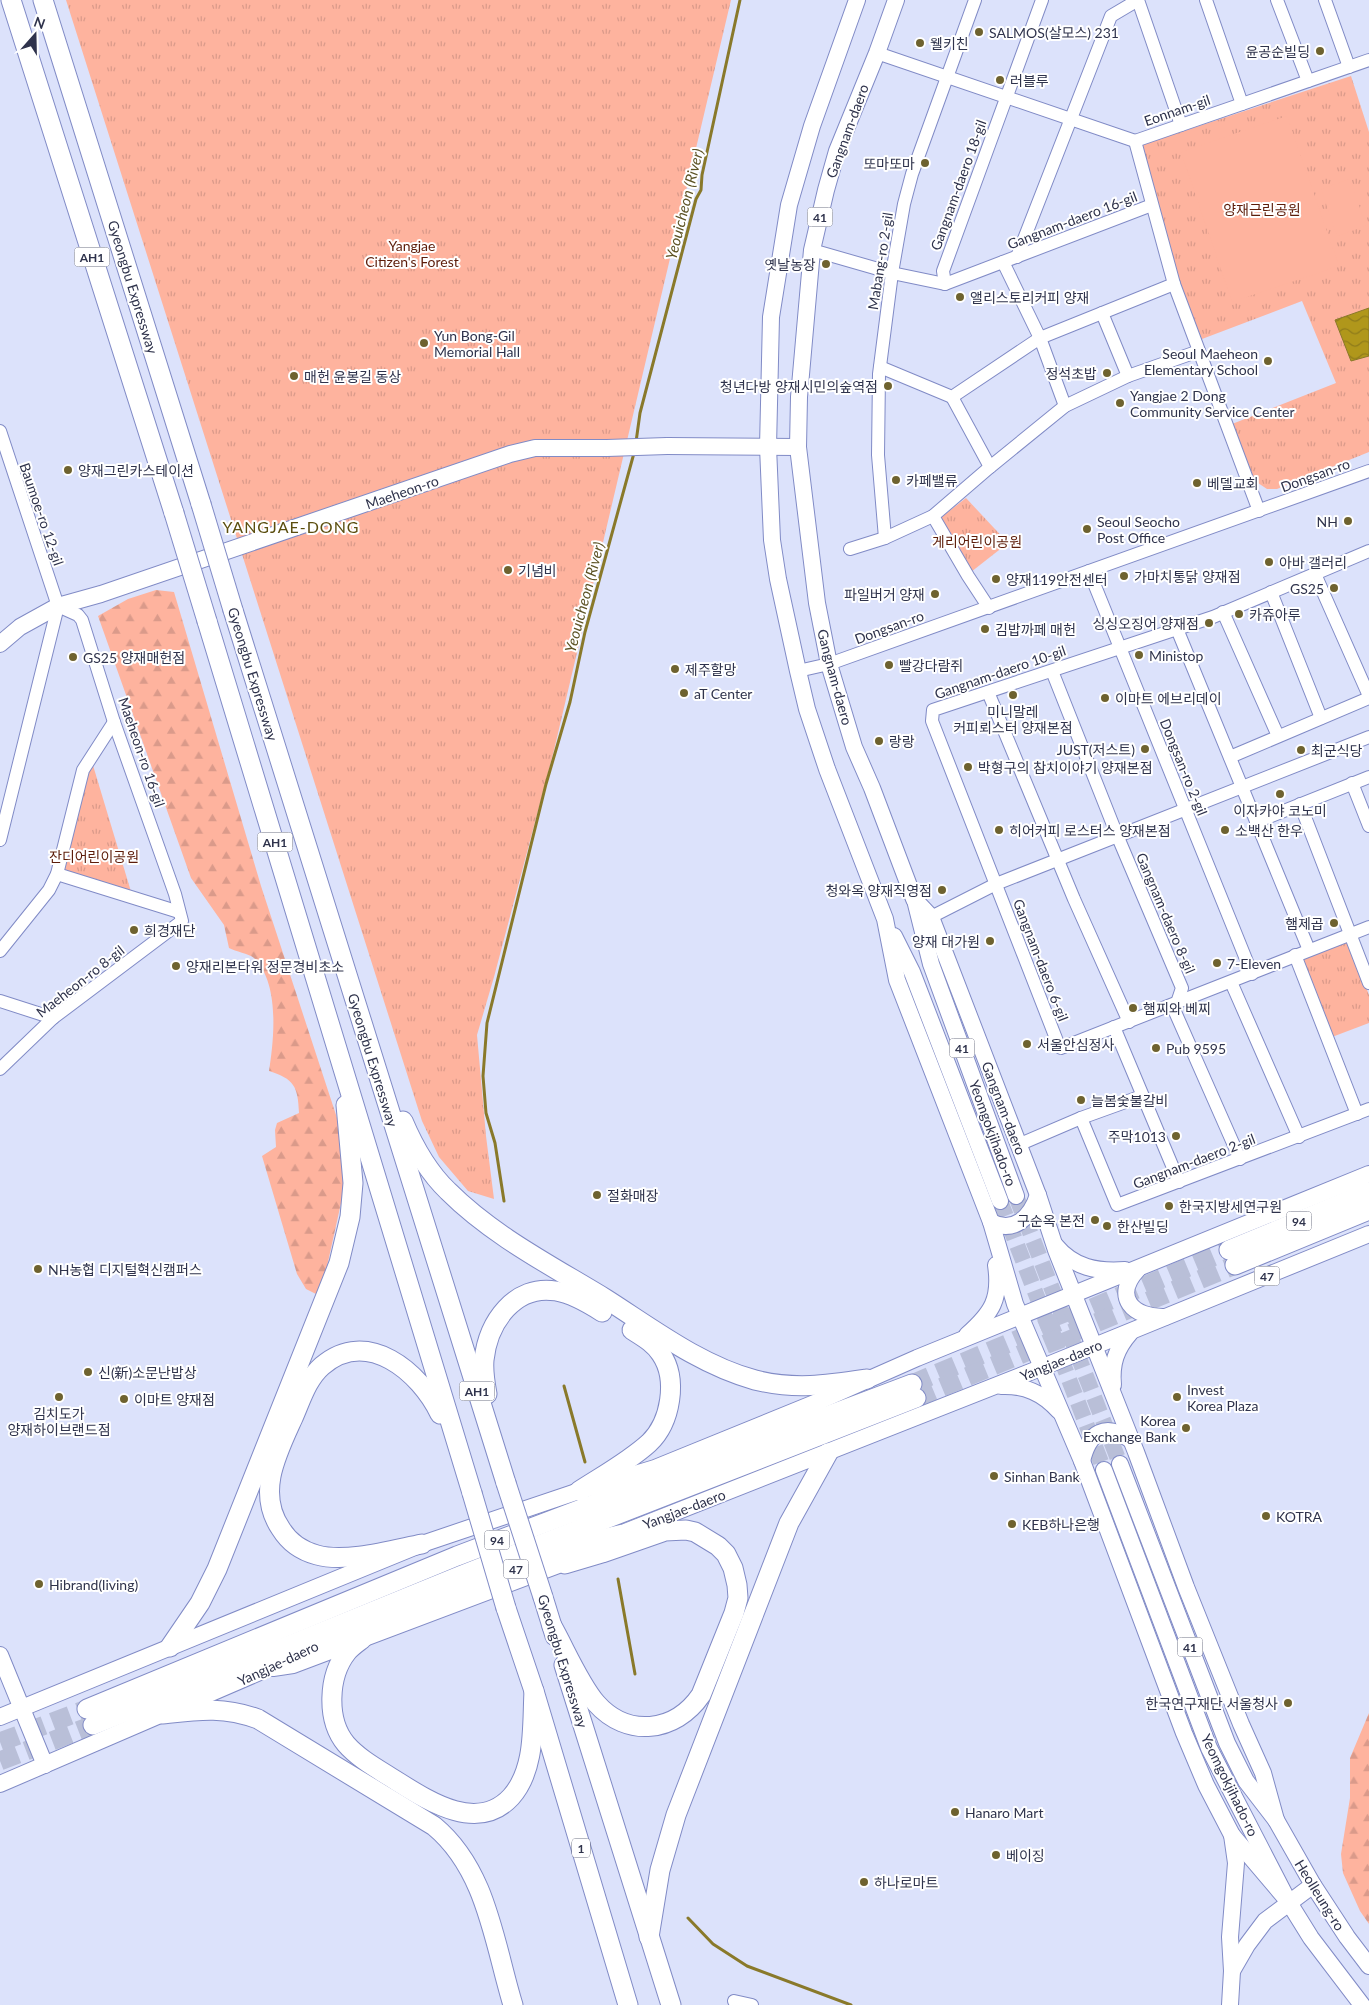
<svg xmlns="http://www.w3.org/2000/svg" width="1369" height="2005" font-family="Lato,'Noto Sans KR',sans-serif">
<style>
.forest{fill:url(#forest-firs)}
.park{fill:url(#park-tufts)}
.garden{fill:#feb39e}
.water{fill:url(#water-waves);stroke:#89792a}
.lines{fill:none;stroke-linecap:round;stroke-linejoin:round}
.stream{stroke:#89792a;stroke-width:3}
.major-tunnel{stroke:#b9bfd8;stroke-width:16;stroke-dasharray:16 8;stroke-linecap:butt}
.highway-tunnel{stroke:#b9bfd8;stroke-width:19;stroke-dasharray:19 9;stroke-linecap:butt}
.minor-casing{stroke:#818bc6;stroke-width:14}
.major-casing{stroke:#818bc6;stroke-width:18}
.highway-casing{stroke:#818bc6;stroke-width:21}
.minor{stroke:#fff;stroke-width:12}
.major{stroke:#fff;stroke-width:16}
.highway{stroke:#fff;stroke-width:19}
.major-bridge-casing{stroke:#818bc6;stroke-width:18;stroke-linecap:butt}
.highway-bridge-casing{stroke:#818bc6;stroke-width:21;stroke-linecap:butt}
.major-bridge{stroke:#fff;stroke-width:16}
.highway-bridge{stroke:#fff;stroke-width:19}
.poi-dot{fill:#6e622f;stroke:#fff;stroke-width:2}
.labels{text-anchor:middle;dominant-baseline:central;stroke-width:4;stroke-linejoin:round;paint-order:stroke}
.shield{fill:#fff;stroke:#6d7082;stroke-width:1}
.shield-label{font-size:12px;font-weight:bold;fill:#2f334c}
.poi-label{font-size:14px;fill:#2f334c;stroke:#fff;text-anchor:start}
.street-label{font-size:14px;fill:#2f334c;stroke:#fff}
.park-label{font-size:14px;fill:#5d1d0a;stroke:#fff}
.water-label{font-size:15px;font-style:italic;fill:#5d5325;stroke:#fff}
.quarter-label{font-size:16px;letter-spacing:1px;fill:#5b4e0f;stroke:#fff}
</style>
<defs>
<pattern id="forest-firs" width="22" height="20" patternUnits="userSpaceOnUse" patternTransform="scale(1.25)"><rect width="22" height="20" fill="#feb39e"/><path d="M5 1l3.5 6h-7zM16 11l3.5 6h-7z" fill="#da9a8a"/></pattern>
<pattern id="park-tufts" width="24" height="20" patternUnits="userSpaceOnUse" patternTransform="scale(1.25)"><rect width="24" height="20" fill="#feb39e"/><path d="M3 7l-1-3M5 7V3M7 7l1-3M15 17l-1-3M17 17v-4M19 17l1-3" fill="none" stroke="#da9a8a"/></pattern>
<pattern id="water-waves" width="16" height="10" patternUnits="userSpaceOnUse" patternTransform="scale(1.25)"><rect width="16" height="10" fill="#b0971b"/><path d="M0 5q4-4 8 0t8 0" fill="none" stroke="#907c1a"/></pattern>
</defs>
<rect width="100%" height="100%" fill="#dce2fb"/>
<g class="forest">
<path d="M156,590L174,592L261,886L338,1121L347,1176L322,1289L316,1294L306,1289L297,1274L262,1156L276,1147L275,1130L277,1123L299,1113C298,1086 294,1079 269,1071C274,1039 280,984 254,958C248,953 236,952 229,948L224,925L191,878L98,616L128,599Z"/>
<polygon points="1369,1713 1369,1924 1360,1911 1343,1873 1341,1854 1350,1798 1350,1758"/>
</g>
<g class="park">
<polygon points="66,0 731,0 554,750 494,977 477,1035 486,1136 494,1199 468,1191 439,1157 422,1121"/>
<polygon points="1351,76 1369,132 1369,452 1277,489 1267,489 1255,481 1232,424 1336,383 1302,301 1202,339 1181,290 1141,145"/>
<polygon points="966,498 1008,543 971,572 939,519"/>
<polygon points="92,762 132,895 63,874 86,772"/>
<polygon points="1346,938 1369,995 1369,1023 1332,1037 1300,957"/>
</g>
<g class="garden">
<polygon points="1287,116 1339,266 1232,302 1181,152"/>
<polygon points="1350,179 1366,226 1337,236 1321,189"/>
</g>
<polygon class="water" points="1369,308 1369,356 1351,361 1335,320"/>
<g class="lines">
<g class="stream">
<polyline points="636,442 640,413 696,199 701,190 702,175 740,0"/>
<polyline points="504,1201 495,1143 486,1113 483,1076 487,1023 546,784 570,702 585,632 634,453"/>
<polyline points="564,1386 585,1462"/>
<polyline points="618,1579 635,1674"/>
<polyline points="688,1918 713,1944 747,1966 851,2005"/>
</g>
<g class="major-tunnel">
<polyline points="1016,1196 1120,1464"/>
<polyline points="1000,1201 1104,1470"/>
</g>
<g class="highway-tunnel">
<polyline points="912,1384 1229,1250"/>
<polyline points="916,1398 1235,1265"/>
<polyline points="0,1742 87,1709"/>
<polyline points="0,1761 93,1725"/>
</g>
<g class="minor-casing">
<g id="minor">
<polyline points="1138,0 1181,125"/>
<polyline points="1206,0 1242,104"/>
<polyline points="1277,0 1308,81"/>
<polyline points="1325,0 1349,67"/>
<polyline points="877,53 1135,141"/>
<polyline points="1135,141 1174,284 1259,511"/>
<polyline points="1135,141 1369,60"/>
<polyline points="812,250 892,273 945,284 1152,205"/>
<polyline points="1017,257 1111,16 1138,0"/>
<polyline points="1003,262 1040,338 1065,406"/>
<polyline points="945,284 943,271 1042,0"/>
<polyline points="1102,313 1128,376"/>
<polyline points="880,367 952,397 1040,338 1174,284"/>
<polyline points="952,397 990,467"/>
<polyline points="0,431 58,606"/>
<polyline points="933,516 968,576 989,608"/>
<polyline points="885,538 878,455 879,374 892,273 904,204 912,174 975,0"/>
<polyline points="850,549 885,538 933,516 990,467 1065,406 1128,376 1199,351"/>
<polyline points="1369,551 1213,617 933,710 932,721 1057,1041 1061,1048 1369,927"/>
<polyline points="1089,571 1252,974"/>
<polyline points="1315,574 1369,696"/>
<polyline points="1271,592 1321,718"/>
<polyline points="1223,612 1278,736"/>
<polyline points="1177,629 1309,950"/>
<polyline points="798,671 829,664 1369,471"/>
<polyline points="1052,671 1117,835 1182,988 1177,1003"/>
<polyline points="988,692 1074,899 1129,1022"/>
<polyline points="1230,757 1369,698"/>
<polyline points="1352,783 1369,826"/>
<polyline points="1300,804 1369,983"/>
<polyline points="1256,822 1369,777"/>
<polyline points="0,840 58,606"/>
<polyline points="57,874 179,912"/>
<polyline points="931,917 996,884 1369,737"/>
<polyline points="0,951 49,890 57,874 83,770 114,722"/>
<polyline points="1295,955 1357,1114"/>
<polyline points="1231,982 1299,1137"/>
<polyline points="0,1001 53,1018"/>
<polyline points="1172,1005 1240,1159"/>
<polyline points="1114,1027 1179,1182"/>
<polyline points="0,1069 53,1018 182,921 175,894 114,722 82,620 78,615 58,606"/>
<polyline points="1081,1118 1117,1205 1369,1109"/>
<polyline points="1018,1145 1081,1118 1142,1096"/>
<polyline points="734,2001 752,2005"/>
</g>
</g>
<g class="major-casing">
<g id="major">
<polyline points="857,0 812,126 789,205 771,317 768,447 772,540 778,579 798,671 807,709 827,769 885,919 897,980 991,1222 1015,1304 1082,1461 1184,1733 1206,1785 1232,1835 1288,1901"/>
<polyline points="896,0 877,53 837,151 826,190 812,250 799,397 798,447 817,603 829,664 854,747 872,788 914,899 931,917 1038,1195 1056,1250 1136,1452 1186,1587 1241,1724 1263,1773 1276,1820"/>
<polyline points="667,446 798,447"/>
<polyline points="0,644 20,627 58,606 101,594 510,454 535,448 607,448"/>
<polyline points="915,900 931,964 1016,1196"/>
<polyline points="894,936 912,972 1000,1201"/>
<path d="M991,1222C1014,1234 1031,1217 1038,1195"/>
<path d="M1055,1245C1074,1268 1097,1272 1125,1270"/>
<path d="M1138,1269C1112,1297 1133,1318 1165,1317"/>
<path d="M967,1335C992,1313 1001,1299 996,1265"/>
<path d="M1113,1385C1111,1364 1116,1349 1130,1333"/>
<path d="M1001,1386C1025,1385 1043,1393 1059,1411"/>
<path d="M1082,1461C1089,1432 1105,1422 1131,1440"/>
<polyline points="1120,1464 1227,1743 1246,1781 1276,1820 1313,1885 1347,1937 1369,1966"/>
<polyline points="1104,1470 1209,1748 1288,1901 1311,1938 1362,2005"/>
<polyline points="0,1655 45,1765"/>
<polyline points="273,1668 293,1665 577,1558"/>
<polyline points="0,1717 422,1544 579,1491 655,1468 822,1400 917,1358 1369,1174"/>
<polyline points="0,1784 269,1668 291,1653 600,1538 625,1532 1043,1367 1369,1234"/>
<polyline points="1232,1971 1230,1937 1236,1863 1232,1835"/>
<polyline points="1230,2005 1232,1971 1247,1945 1265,1921 1313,1885"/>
</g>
</g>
<g class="highway-casing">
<g id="highway">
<polyline points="11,0 174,513"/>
<polyline points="43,0 201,504"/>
<polyline points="233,610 506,1483"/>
<polyline points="207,621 472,1493"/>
<path d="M403,1121C414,1147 427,1171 448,1191C493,1236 552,1266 606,1299C653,1329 700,1365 755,1380C795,1390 827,1385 867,1379"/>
<polyline points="1229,1250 1369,1192"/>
<polyline points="1235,1265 1369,1210"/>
<path d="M487,1394C485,1383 483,1371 484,1360C488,1322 515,1284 556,1291C573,1294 588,1303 602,1312"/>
<path d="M579,1491C602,1476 628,1462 649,1443C671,1422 678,1379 661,1354C654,1343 643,1337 632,1330"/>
<path d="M422,1544C392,1550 346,1563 317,1555C302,1551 289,1542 281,1529C256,1493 277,1453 293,1418C301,1400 307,1379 322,1366C367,1327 420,1372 440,1414"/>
<polyline points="543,1597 555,1636"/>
<polyline points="506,1608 534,1691 628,2005"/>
<path d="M552,1626C565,1649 579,1683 596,1703C627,1738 675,1733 701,1695L734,1613L738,1598L737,1585L733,1568L726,1554L718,1546L695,1532L686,1530L665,1531L602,1553L565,1564"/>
<path d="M362,1639C357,1643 351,1647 347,1652C328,1676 326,1720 346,1744C359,1759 378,1769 395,1780C427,1800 477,1834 511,1797C536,1769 532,1725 534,1691"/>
<polyline points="170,1647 200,1603 217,1569 339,1263 350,1217 353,1183 346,1105"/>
<polyline points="564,1665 671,2005"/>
<polyline points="87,1709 457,1556 912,1384"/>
<path d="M162,1714C198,1710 223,1706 258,1719L434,1826C487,1870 494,1943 513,2005"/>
<polyline points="93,1725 462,1575 916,1398"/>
<polyline points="649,1937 660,1870 676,1815 789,1523 828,1453"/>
</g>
</g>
<use href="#minor" class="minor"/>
<use href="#major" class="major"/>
<use href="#highway" class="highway"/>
<g class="major-bridge-casing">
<polyline id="major-bridge" points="607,448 667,446"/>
</g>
<g class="highway-bridge-casing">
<g id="highway-bridge">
<polyline points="201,504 233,610"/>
<polyline points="174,513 207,621"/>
<polyline points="506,1483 543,1597"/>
<polyline points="472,1493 506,1608"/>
</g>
</g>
<use href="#major-bridge" class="major-bridge"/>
<use href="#highway-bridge" class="highway-bridge"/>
</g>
<g class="poi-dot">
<circle cx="979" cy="32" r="5"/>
<circle cx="920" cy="43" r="5"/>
<circle cx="1320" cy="51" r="5"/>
<circle cx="1000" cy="80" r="5"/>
<circle cx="925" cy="163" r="5"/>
<circle cx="826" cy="264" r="5"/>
<circle cx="960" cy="297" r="5"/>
<circle cx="424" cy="343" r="5"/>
<circle cx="1268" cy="361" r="5"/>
<circle cx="1107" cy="373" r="5"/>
<circle cx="294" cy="376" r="5"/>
<circle cx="888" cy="386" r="5"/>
<circle cx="1120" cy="403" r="5"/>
<circle cx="68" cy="470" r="5"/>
<circle cx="896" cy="480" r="5"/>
<circle cx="1197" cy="483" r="5"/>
<circle cx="1348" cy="521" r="5"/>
<circle cx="1087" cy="529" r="5"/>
<circle cx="1269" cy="562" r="5"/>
<circle cx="508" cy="570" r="5"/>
<circle cx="1124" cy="576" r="5"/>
<circle cx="996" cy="579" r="5"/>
<circle cx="1334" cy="588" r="5"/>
<circle cx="935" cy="594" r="5"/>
<circle cx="1239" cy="614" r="5"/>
<circle cx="1209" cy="623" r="5"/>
<circle cx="985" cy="629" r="5"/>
<circle cx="1139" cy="655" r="5"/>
<circle cx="73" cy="657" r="5"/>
<circle cx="889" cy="665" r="5"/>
<circle cx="675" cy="669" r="5"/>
<circle cx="684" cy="693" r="5"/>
<circle cx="1013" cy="695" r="5"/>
<circle cx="1105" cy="698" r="5"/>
<circle cx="879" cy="741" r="5"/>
<circle cx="1145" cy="749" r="5"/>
<circle cx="1301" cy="750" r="5"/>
<circle cx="968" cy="767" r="5"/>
<circle cx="1280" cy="794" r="5"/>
<circle cx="999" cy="830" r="5"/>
<circle cx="1225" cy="830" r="5"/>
<circle cx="942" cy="890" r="5"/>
<circle cx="1334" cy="923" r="5"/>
<circle cx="134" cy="930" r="5"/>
<circle cx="990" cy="941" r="5"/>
<circle cx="1217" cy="963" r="5"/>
<circle cx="176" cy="966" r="5"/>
<circle cx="1133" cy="1008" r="5"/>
<circle cx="1027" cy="1044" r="5"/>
<circle cx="1156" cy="1048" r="5"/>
<circle cx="1081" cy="1100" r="5"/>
<circle cx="1176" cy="1136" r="5"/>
<circle cx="597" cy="1195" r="5"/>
<circle cx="1169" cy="1206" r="5"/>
<circle cx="1095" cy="1220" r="5"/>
<circle cx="1107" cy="1226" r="5"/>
<circle cx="38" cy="1269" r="5"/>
<circle cx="88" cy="1372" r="5"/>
<circle cx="59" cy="1397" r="5"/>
<circle cx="1177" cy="1397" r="5"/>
<circle cx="124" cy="1399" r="5"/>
<circle cx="1186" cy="1428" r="5"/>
<circle cx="994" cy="1476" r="5"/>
<circle cx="1266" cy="1516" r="5"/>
<circle cx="1012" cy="1524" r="5"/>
<circle cx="39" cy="1584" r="5"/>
<circle cx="1288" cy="1703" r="5"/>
<circle cx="955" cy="1812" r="5"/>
<circle cx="996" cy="1855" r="5"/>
<circle cx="864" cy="1882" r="5"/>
</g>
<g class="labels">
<g class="shield">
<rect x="807.5" y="207.5" width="25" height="19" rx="4"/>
<rect x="74.5" y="247.5" width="35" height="19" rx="4"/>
<rect x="257.5" y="832.5" width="35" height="19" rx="4"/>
<rect x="949.5" y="1038.5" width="25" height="19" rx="4"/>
<rect x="1286.5" y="1211.5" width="25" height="19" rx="4"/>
<rect x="1254.5" y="1266.5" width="25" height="19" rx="4"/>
<rect x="459.5" y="1381.5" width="35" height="19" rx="4"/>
<rect x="484.5" y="1530.5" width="25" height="19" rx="4"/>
<rect x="503.5" y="1559.5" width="25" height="19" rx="4"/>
<rect x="1177.5" y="1637.5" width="25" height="19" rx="4"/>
<rect x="572" y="1838.5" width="18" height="19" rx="4"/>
</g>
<g class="shield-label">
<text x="820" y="217">41</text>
<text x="92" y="257">AH1</text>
<text x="275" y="842">AH1</text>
<text x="962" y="1048">41</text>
<text x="1299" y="1221">94</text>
<text x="1267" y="1276">47</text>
<text x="477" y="1391">AH1</text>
<text x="497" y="1540">94</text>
<text x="516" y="1569">47</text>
<text x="1190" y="1647">41</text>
<text x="581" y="1848">1</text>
</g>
<g class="poi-label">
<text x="989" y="32">SALMOS(살모스) 231</text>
<text x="930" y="43">웰키친</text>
<text x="1310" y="51" text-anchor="end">윤공순빌딩</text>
<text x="1010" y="80">러블루</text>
<text x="915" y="163" text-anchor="end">또마또마</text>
<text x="816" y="264" text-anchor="end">옛날농장</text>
<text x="970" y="297">앨리스토리커피 양재</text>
<text x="434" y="335">Yun Bong-Gil<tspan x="434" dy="16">Memorial Hall</tspan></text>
<text x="1258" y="353" text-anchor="end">Seoul Maeheon<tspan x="1258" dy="16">Elementary School</tspan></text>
<text x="1097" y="373" text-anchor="end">정석초밥</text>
<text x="304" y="376">매헌 윤봉길 동상</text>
<text x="878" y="386" text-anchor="end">청년다방 양재시민의숲역점</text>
<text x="1130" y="395">Yangjae 2 Dong<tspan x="1130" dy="16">Community Service Center</tspan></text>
<text x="78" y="470">양재그린카스테이션</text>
<text x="906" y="480">카페밸류</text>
<text x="1207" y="483">베델교회</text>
<text x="1097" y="521">Seoul Seocho<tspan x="1097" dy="16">Post Office</tspan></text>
<text x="1338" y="521" text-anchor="end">NH</text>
<text x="1279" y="562">아바 갤러리</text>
<text x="518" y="570">기념비</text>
<text x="1134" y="576">가마치통닭 양재점</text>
<text x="1006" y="579">양재119안전센터</text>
<text x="1324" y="588" text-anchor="end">GS25</text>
<text x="925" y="594" text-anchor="end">파일버거 양재</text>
<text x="1249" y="614">카쥬아루</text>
<text x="1199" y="623" text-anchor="end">싱싱오징어 양재점</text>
<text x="995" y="629">김밥까페 매헌</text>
<text x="1149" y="655">Ministop</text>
<text x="83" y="657">GS25 양재매헌점</text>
<text x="899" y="665">빨강다람쥐</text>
<text x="685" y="669">제주할망</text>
<text x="694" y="693">aT Center</text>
<text x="1115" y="698">이마트 에브리데이</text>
<text x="1013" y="711" text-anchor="middle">미니말레<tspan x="1013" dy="16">커피뢰스터 양재본점</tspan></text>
<text x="889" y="741">랑랑</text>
<text x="1135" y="749" text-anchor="end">JUST(저스트)</text>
<text x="1311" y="750">최군식당</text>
<text x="978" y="767">박형구의 참치이야기 양재본점</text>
<text x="1280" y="810" text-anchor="middle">이자카야 코노미</text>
<text x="1009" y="830">히어커피 로스터스 양재본점</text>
<text x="1235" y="830">소백산 한우</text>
<text x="932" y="890" text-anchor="end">청와옥 양재직영점</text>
<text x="1324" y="923" text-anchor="end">햄제곱</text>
<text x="144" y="930">희경재단</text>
<text x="980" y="941" text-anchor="end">양재 대가원</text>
<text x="1227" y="963">7-Eleven</text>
<text x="186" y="966">양재리본타워 정문경비초소</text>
<text x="1143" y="1008">햄찌와 베찌</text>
<text x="1037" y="1044">서울안심정사</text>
<text x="1166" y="1048">Pub 9595</text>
<text x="1091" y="1100">늘봄숯불갈비</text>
<text x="1166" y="1136" text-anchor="end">주막1013</text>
<text x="607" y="1195">절화매장</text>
<text x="1179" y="1206">한국지방세연구원</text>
<text x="1085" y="1220" text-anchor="end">구순옥 본전</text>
<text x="1117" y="1226">한산빌딩</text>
<text x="48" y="1269">NH농협 디지털혁신캠퍼스</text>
<text x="98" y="1372">신(新)소문난밥상</text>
<text x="1187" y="1389">Invest<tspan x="1187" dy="16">Korea Plaza</tspan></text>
<text x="134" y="1399">이마트 양재점</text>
<text x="59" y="1413" text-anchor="middle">김치도가<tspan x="59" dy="16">양재하이브랜드점</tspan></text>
<text x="1176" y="1420" text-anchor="end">Korea<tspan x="1176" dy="16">Exchange Bank</tspan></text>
<text x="1004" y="1476">Sinhan Bank</text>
<text x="1276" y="1516">KOTRA</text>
<text x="1022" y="1524">KEB하나은행</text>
<text x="49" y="1584">Hibrand(living)</text>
<text x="1278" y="1703" text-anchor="end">한국연구재단 서울청사</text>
<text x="965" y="1812">Hanaro Mart</text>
<text x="1006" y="1855">베이징</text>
<text x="874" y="1882">하나로마트</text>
</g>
<g class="street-label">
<text transform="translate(1177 110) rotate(-19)">Eonnam-gil</text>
<text transform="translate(847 131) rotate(-70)">Gangnam-daero</text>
<text transform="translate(958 185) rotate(-70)">Gangnam-daero 18-gil</text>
<text transform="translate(1072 220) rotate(-21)">Gangnam-daero 16-gil</text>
<text transform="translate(880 261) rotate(-81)">Mabang-ro 2-gil</text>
<text transform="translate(133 287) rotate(73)">Gyeongbu Expressway</text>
<text transform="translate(1315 475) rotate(-20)">Dongsan-ro</text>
<text transform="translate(402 492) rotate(-19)">Maeheon-ro</text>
<text transform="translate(42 514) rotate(71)">Baumoe-ro 12-gil</text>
<text transform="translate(889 627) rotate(-20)">Dongsan-ro</text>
<text transform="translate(1000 672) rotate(-19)">Gangnam-daero 10-gil</text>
<text transform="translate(253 674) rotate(73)">Gyeongbu Expressway</text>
<text transform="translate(835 677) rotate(75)">Gangnam-daero</text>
<text transform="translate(142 752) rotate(71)">Maeheon-ro 16-gil</text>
<text transform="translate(1184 767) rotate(68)">Dongsan-ro 2-gil</text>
<text transform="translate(1166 913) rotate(67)">Gangnam-daero 8-gil</text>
<text transform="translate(1041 960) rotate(69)">Gangnam-daero 6-gil</text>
<text transform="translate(80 981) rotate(-38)">Maeheon-ro 8-gil</text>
<text transform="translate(373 1060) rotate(73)">Gyeongbu Expressway</text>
<text transform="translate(1004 1108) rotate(69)">Gangnam-daero</text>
<text transform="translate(993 1133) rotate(70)">Yeomgokjihado-ro</text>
<text transform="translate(1194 1161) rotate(-21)">Gangnam-daero 2-gil</text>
<text transform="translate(1061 1360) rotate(-22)">Yangjae-daero</text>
<text transform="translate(684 1509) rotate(-21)">Yangjae-daero</text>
<text transform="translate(563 1661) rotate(73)">Gyeongbu Expressway</text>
<text transform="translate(278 1663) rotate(-25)">Yangjae-daero</text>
<text transform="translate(1230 1785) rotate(64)">Yeomgokjihado-ro</text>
<text transform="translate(1320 1895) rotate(58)">Heolleung-ro</text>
</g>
<g class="park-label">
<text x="1262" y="209">양재근린공원</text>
<text x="412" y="245">Yangjae<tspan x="412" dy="16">Citizen's Forest</tspan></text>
<text x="977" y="541">게리어린이공원</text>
<text x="94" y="856">잔디어린이공원</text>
</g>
<g class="water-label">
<text transform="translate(684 204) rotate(-76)">Yeouicheon (River)</text>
<text transform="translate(584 597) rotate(-75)">Yeouicheon (River)</text>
</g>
<g class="quarter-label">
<text x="291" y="526">YANGJAE-DONG</text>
</g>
</g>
<g transform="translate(35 35) rotate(20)" stroke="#ffffff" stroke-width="4" paint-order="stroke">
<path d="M0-4L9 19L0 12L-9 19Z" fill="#2f334c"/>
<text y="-8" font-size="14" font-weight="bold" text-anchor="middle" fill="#2f334c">N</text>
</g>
</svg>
